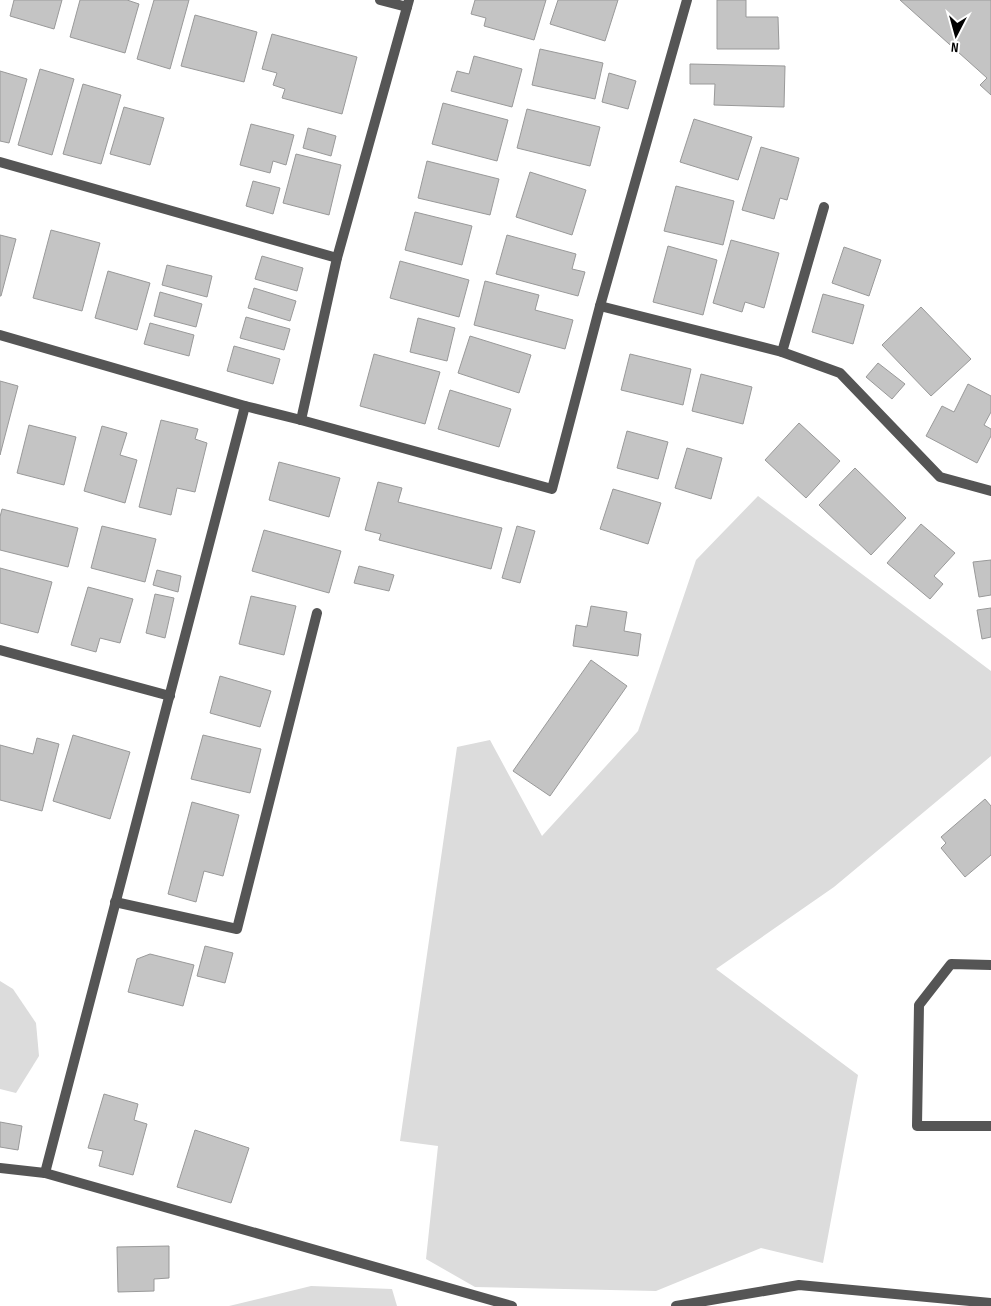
<svg xmlns="http://www.w3.org/2000/svg" width="991" height="1306" font-family="'Sofia Sans Condensed',sans-serif">
<style>
.green{fill:#dcdcdc}
.building{fill:#c4c4c4;stroke:#999}
.lines{fill:none;stroke-linecap:round;stroke-linejoin:round}
.lane{stroke:#555;stroke-width:10}
.street{stroke:#555;stroke-width:10}
</style>
<rect width="100%" height="100%" fill="#fff"/>
<g class="green">
<polygon points="758,496 991,671 991,756 834,887 716,969 858,1075 823,1263 761,1248 656,1291 475,1287 426,1259 438,1146 400,1141 457,747 490,740 542,836 638,731 696,560"/>
<polygon points="0,981 13,989 36,1023 39,1056 16,1093 0,1089"/>
<polygon points="311,1286 392,1289 397,1306 229,1306"/>
</g>
<g class="building">
<polygon points="14,0 62,0 54,29 10,16"/>
<polygon points="80,0 127,0 139,4 125,53 70,37"/>
<polygon points="154,0 189,0 170,69 137,59"/>
<polygon points="475,0 546,0 534,40 484,26 486,18 471,14"/>
<polygon points="558,0 618,0 605,41 550,24"/>
<polygon points="717,0 746,0 746,17 778,17 779,49 717,49"/>
<polygon points="900,0 991,0 991,95 980,85 987,78"/>
<polygon points="195,15 257,32 244,82 181,66"/>
<polygon points="272,34 357,57 342,114 282,98 285,89 273,85 277,73 262,69"/>
<polygon points="540,49 603,63 595,99 532,85"/>
<polygon points="474,56 522,69 512,107 451,91 457,71 469,74"/>
<polygon points="690,64 785,66 784,107 714,105 715,84 690,84"/>
<polygon points="40,69 74,79 52,155 18,145"/>
<polygon points="0,71 27,79 9,143 0,141"/>
<polygon points="609,73 636,81 628,109 602,102"/>
<polygon points="83,84 121,95 101,164 63,154"/>
<polygon points="443,103 508,120 497,161 432,144"/>
<polygon points="124,107 164,118 150,165 110,154"/>
<polygon points="527,109 600,127 590,166 517,148"/>
<polygon points="694,119 752,137 738,180 680,162"/>
<polygon points="251,124 294,135 286,165 273,161 270,173 240,165"/>
<polygon points="308,128 336,136 331,156 303,148"/>
<polygon points="761,147 799,158 787,200 780,198 774,219 742,210"/>
<polygon points="296,154 341,165 329,215 283,203"/>
<polygon points="427,161 499,179 490,215 418,198"/>
<polygon points="530,172 586,190 572,235 516,217"/>
<polygon points="253,181 280,188 273,214 246,206"/>
<polygon points="676,186 734,201 723,245 664,231"/>
<polygon points="415,212 472,226 462,265 405,250"/>
<polygon points="51,230 100,243 82,311 33,298"/>
<polygon points="0,235 16,239 1,296 0,296"/>
<polygon points="507,235 576,254 572,269 585,272 578,296 496,274"/>
<polygon points="731,240 779,253 764,308 745,302 742,312 713,303"/>
<polygon points="668,246 717,260 703,315 653,302"/>
<polygon points="844,247 881,260 869,296 832,283"/>
<polygon points="262,256 303,268 297,291 255,279"/>
<polygon points="400,261 469,280 459,317 390,298"/>
<polygon points="167,265 212,276 207,297 162,285"/>
<polygon points="108,271 150,283 137,330 95,318"/>
<polygon points="485,281 539,295 535,310 573,320 565,349 474,325"/>
<polygon points="254,288 296,301 290,321 248,308"/>
<polygon points="160,292 202,304 196,327 154,316"/>
<polygon points="823,294 864,305 853,344 812,332"/>
<polygon points="921,307 971,359 931,396 882,345"/>
<polygon points="246,317 290,329 284,350 240,338"/>
<polygon points="418,318 455,328 447,361 410,352"/>
<polygon points="150,323 194,335 189,356 144,344"/>
<polygon points="470,336 531,355 519,393 458,373"/>
<polygon points="234,346 280,359 273,384 227,371"/>
<polygon points="374,354 440,372 425,424 360,406"/>
<polygon points="630,354 691,369 683,405 621,390"/>
<polygon points="878,363 905,384 892,399 866,377"/>
<polygon points="701,374 752,387 743,424 692,411"/>
<polygon points="0,381 18,386 0,455"/>
<polygon points="968,384 991,396 991,412 984,425 991,429 991,436 977,463 926,436 942,406 954,412"/>
<polygon points="450,390 511,409 499,447 438,429"/>
<polygon points="161,420 198,429 195,439 207,443 195,492 177,488 171,515 139,507"/>
<polygon points="799,423 840,461 806,498 765,460"/>
<polygon points="29,425 76,437 64,485 17,473"/>
<polygon points="102,426 127,433 120,455 137,460 125,503 84,491"/>
<polygon points="627,431 668,442 658,479 617,468"/>
<polygon points="687,448 722,458 711,499 675,488"/>
<polygon points="279,462 340,478 329,517 269,500"/>
<polygon points="855,468 906,518 871,555 819,505"/>
<polygon points="378,482 402,488 398,502 502,528 491,569 379,540 381,534 365,530"/>
<polygon points="613,489 661,503 648,544 600,529"/>
<polygon points="2,509 78,528 68,567 0,550 0,517"/>
<polygon points="921,524 955,553 934,576 943,584 930,599 887,563"/>
<polygon points="102,526 156,539 145,582 91,568"/>
<polygon points="517,526 535,531 520,583 502,578"/>
<polygon points="264,530 341,551 329,593 252,571"/>
<polygon points="991,560 991,595 979,597 973,562"/>
<polygon points="359,566 394,575 389,591 354,583"/>
<polygon points="0,568 52,582 38,633 0,623"/>
<polygon points="157,570 181,576 178,592 153,585"/>
<polygon points="88,587 133,599 120,643 100,638 96,652 71,645"/>
<polygon points="155,594 174,598 165,638 146,633"/>
<polygon points="251,596 296,606 284,655 239,644"/>
<polygon points="591,606 627,612 624,631 641,634 638,656 573,646 576,625 587,627"/>
<polygon points="991,608 991,637 982,639 977,610"/>
<polygon points="591,660 627,686 550,796 513,771"/>
<polygon points="220,676 271,691 260,727 210,713"/>
<polygon points="73,735 130,752 110,819 53,801"/>
<polygon points="203,735 261,749 250,793 191,779"/>
<polygon points="37,738 59,744 42,811 0,800 0,745 33,754"/>
<polygon points="985,799 991,806 991,855 965,877 941,848 946,843 941,837"/>
<polygon points="192,802 239,815 223,876 204,871 196,902 168,894"/>
<polygon points="205,946 233,953 225,983 197,976"/>
<polygon points="150,954 194,965 183,1006 128,992 137,959"/>
<polygon points="104,1094 138,1104 134,1120 147,1124 133,1175 99,1166 103,1151 88,1148"/>
<polygon points="0,1122 22,1126 18,1150 0,1147"/>
<polygon points="195,1130 249,1148 231,1203 177,1187"/>
<polygon points="169,1246 169,1278 154,1279 154,1291 118,1292 117,1247"/>
</g>
<g class="lines">
<g class="lane">
<polyline points="782,352 824,207"/>
<polyline points="991,965 951,964 919,1005 917,1126 991,1126"/>
<polyline points="0,1168 45,1173 512,1306"/>
</g>
<g class="street">
<polyline points="380,0 407,7"/>
<polyline points="0,162 337,258"/>
<polyline points="600,306 782,352 840,373 940,477 991,491"/>
<polyline points="0,335 245,406 301,420 552,489 600,306 687,0"/>
<polyline points="301,420 337,258 409,0"/>
<polyline points="0,650 170,696"/>
<polyline points="115,902 237,929 317,613"/>
<polyline points="45,1173 245,406"/>
<polyline points="676,1306 799,1285 991,1303"/>
</g>
</g>
<g transform="translate(956 35) rotate(186)" stroke="#ffffff" stroke-width="4" paint-order="stroke">
<path d="M0-4L9 19L0 12L-9 19Z" fill="#000000"/>
<text y="-8" font-size="14" font-weight="bold" text-anchor="middle" fill="#000000">N</text>
</g>
</svg>
